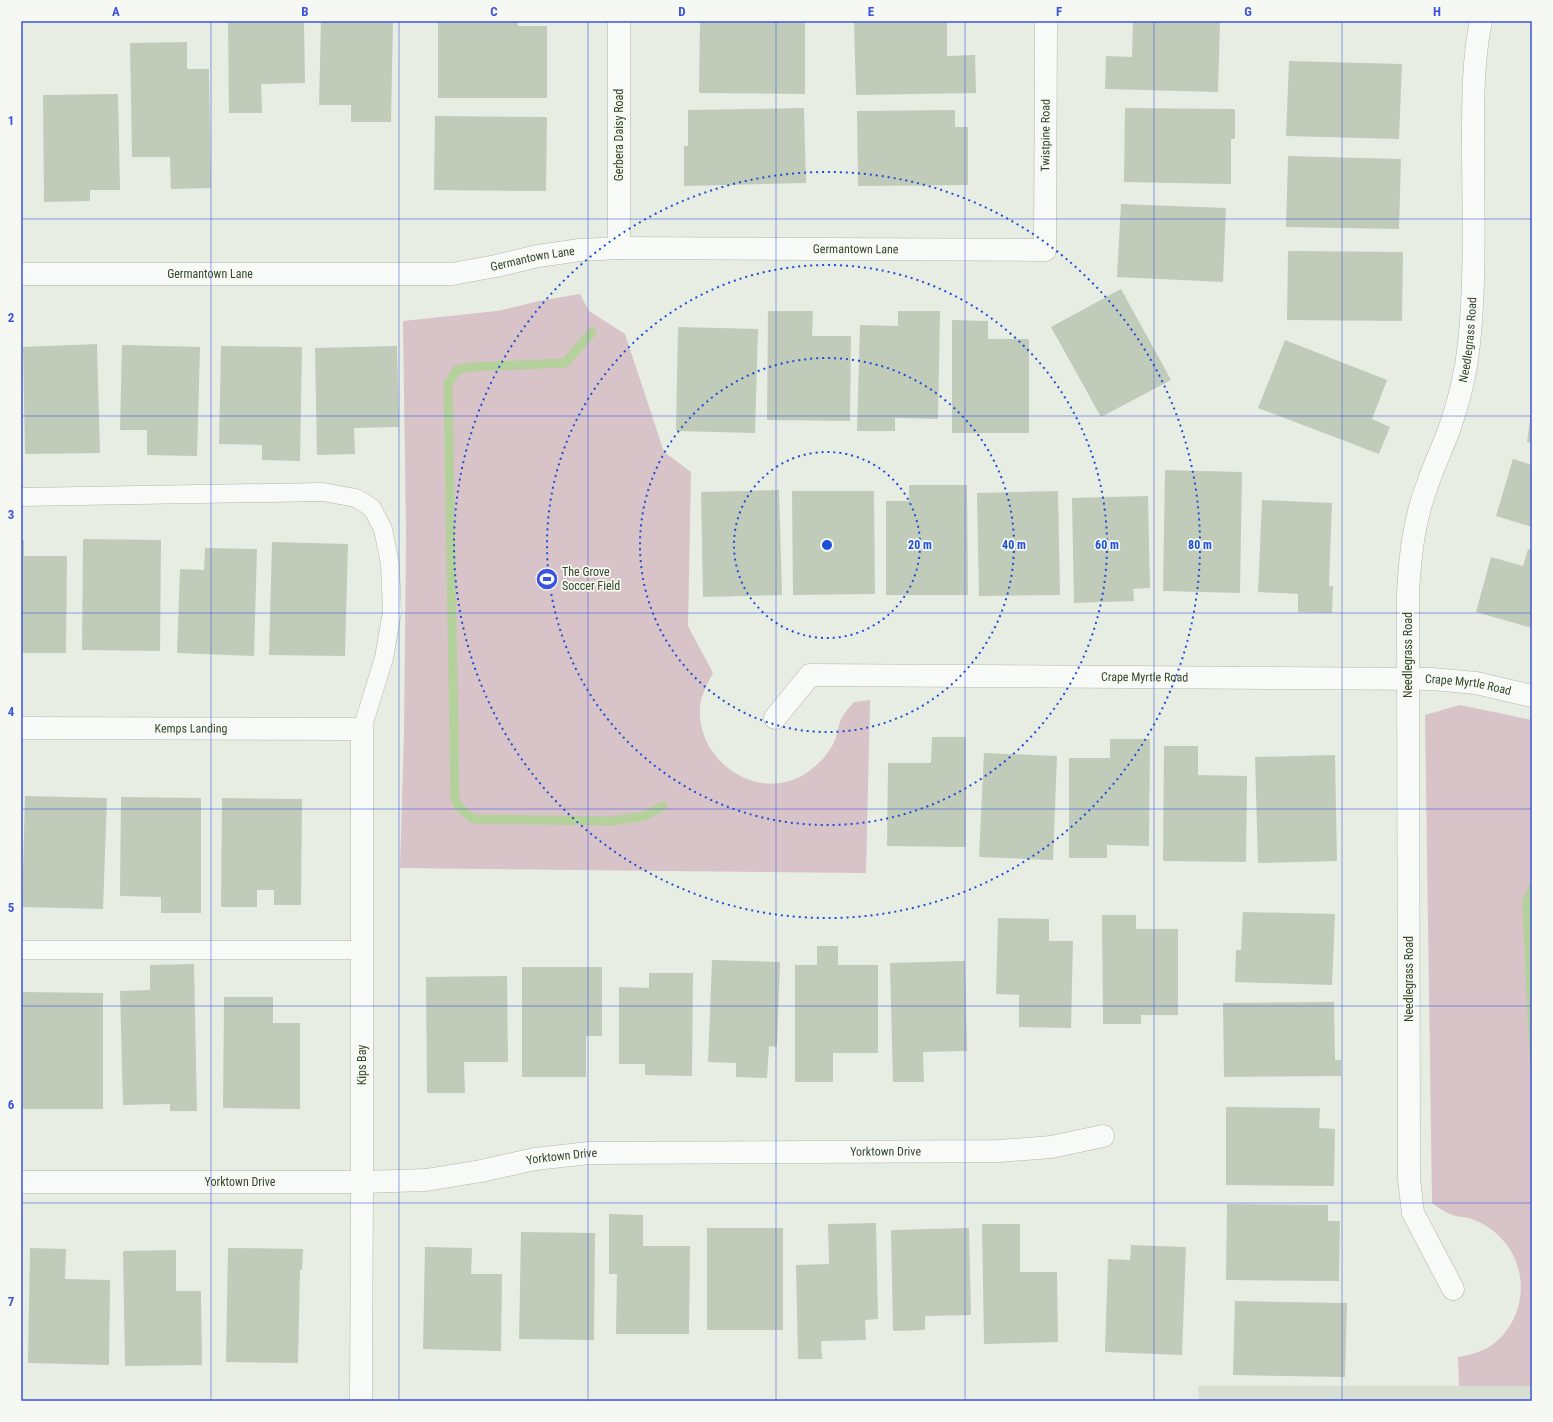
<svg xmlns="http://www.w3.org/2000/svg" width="1553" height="1422" font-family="'Roboto Condensed',sans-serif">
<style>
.built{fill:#d6dfd1}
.green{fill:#d8c3c8}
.water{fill:#b4d09b}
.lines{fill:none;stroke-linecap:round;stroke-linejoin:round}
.stream{stroke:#b4d09b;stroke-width:9}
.building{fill:#c0cbba}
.service-casing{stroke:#aeb8a7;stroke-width:19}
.minor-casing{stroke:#aeb8a7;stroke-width:23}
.service{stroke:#f8faf7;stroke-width:18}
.minor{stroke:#f8faf7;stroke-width:22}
.grid{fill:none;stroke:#3c53de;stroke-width:1;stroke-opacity:0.55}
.ring{fill:none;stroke:#1d4ed8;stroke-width:2;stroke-dasharray:2 4}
.labels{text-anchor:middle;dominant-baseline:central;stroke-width:3.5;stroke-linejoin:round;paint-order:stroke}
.street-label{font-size:12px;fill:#344728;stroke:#f6f9f3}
.poi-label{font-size:12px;fill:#344728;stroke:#f6f9f3;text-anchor:start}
.centre{fill:#1d4ed8;stroke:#f6f9f3;stroke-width:2}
.ring-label{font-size:12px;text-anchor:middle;font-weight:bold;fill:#1d4ed8;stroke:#f6f9f3;stroke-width:3.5;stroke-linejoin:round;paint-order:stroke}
.neatline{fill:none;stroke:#3c53de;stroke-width:1.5}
.grid-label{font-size:13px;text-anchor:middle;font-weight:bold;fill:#3c53de}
</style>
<rect width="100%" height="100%" fill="#e7ede3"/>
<polygon class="built" points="1198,1386 1532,1386 1532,1401 1199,1401"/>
<g class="green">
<path d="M580,294L589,311L625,334L664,452L691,472L688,626L713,673C708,683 701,694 700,707C696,763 761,805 808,772C820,763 831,752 836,737C838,732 838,727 840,722C842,715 849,708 854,702L870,700L866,873L400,868L404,733L406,532L403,321L497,311L539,301Z"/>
<path d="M1460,705L1532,720V1386H1459L1458,1357C1470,1355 1482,1352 1492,1345C1526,1320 1531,1269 1501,1238C1493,1229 1480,1221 1468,1218C1462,1216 1455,1217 1450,1214C1444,1212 1438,1207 1432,1203L1425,715Z"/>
</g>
<polygon class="water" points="1532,878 1532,1106 1522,901"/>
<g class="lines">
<polyline class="stream" points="592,332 565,363 471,367 457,370 448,384 455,799 460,808 473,819 612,821 645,816 663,806"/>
</g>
<g class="building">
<polygon points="228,21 304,21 305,83 261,84 262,113 229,113"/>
<polygon points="321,21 393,21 391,122 351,122 351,105 319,105"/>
<polygon points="438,21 518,21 518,26 547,26 547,98 438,98"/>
<polygon points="700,21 805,21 805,94 699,93"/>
<polygon points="854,21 947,21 947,56 975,55 976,93 856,95"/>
<polygon points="1133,21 1220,21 1218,92 1105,89 1106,56 1132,57"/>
<polygon points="187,42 187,69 209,69 211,188 171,189 170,157 132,157 130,43"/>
<polygon points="1289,61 1402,64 1399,139 1286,136"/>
<polygon points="118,94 120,190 90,190 90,201 44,202 43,95"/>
<polygon points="804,108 806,183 684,186 684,146 688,146 688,110"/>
<polygon points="1125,108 1235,109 1235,139 1231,139 1231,184 1124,182"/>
<polygon points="955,110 955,127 968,127 968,185 858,186 857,111"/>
<polygon points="435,116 547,117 546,191 434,190"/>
<polygon points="1288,156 1401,159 1399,229 1286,227"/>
<polygon points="1121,204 1226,208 1223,282 1117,277"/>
<polygon points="1288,251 1403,252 1402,321 1287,320"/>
<polygon points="1121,289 1171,380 1101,417 1051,327"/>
<polygon points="768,311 813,311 812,336 851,336 850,421 767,420"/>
<polygon points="898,311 940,311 938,419 895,418 895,431 857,431 860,325 898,326"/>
<polygon points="952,320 988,321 988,339 1029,339 1029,433 952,433"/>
<polygon points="678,327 758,329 755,433 676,431"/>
<polygon points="1285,340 1387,380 1372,419 1390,427 1379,454 1258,408"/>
<polygon points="97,344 100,453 25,454 23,347"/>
<polygon points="122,345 200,347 197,456 147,455 147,430 120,430"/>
<polygon points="221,346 302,347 300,461 262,460 262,445 219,444"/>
<polygon points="397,346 399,427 354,428 355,454 317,455 315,348"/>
<polygon points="1531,413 1532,413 1532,443 1527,442"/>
<polygon points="1513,459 1532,465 1532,527 1496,516"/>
<polygon points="1165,470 1242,472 1240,593 1163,591"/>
<polygon points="909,485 967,485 968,595 886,595 886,501 909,501"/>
<polygon points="779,490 782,595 703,597 701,492"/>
<polygon points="792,491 874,491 875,594 793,595"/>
<polygon points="1058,491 1060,595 979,596 977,493"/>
<polygon points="1148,496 1150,588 1133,589 1134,601 1074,603 1072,498"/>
<polygon points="1262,500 1332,503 1329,586 1333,586 1332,613 1298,612 1298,594 1258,592"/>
<polygon points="83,539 161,540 160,651 82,650"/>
<polygon points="21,540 24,540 24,556 67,556 66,653 21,653"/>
<polygon points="272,542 348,544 345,656 269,655"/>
<polygon points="205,548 257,549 254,656 177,653 180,569 204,570"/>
<polygon points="1528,549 1532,550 1532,628 1476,612 1491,557 1523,566"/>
<polygon points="932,737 966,737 966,847 887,846 888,763 931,763"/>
<polygon points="1110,739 1150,739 1149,846 1107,845 1107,858 1069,858 1069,758 1110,758"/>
<polygon points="1164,746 1198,746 1198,775 1247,776 1246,862 1163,861"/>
<polygon points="984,753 1057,756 1053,860 979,857"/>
<polygon points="1335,755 1337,861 1258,863 1255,757"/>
<polygon points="25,796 107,798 103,909 22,907"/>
<polygon points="121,797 201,798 201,913 161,913 161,897 120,896"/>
<polygon points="222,798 302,799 301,905 274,905 274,890 257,890 257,907 221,907"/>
<polygon points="1243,912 1335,914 1332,985 1235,982 1236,950 1241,950"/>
<polygon points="1102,915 1136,915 1136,929 1178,929 1178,1015 1141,1015 1141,1024 1103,1024"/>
<polygon points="998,918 1049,919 1049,941 1073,941 1071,1028 1019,1027 1019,995 996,994"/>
<polygon points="817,946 838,946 838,965 878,965 878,1053 833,1053 833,1082 795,1082 795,965 817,965"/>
<polygon points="712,960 780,962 777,1047 769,1046 767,1078 736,1077 736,1063 708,1062"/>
<polygon points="965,961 967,1051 923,1052 924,1082 893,1082 890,963"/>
<polygon points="194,964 197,1111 170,1111 170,1104 123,1105 120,991 150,990 150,965"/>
<polygon points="522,967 602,967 602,1036 586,1036 586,1077 522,1077"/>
<polygon points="649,973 693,973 692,1076 645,1075 645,1064 619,1064 619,987 649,988"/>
<polygon points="507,976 508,1062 464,1062 465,1093 427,1093 426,977"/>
<polygon points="22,992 103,993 103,1109 21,1109"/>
<polygon points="224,997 273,997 273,1023 300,1023 300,1109 223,1108"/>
<polygon points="1334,1002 1335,1060 1341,1060 1341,1076 1224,1077 1223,1003"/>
<polygon points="1226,1107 1320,1108 1319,1128 1335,1129 1334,1186 1226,1185"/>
<polygon points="1227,1204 1328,1205 1328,1221 1340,1221 1339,1281 1226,1280"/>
<polygon points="609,1214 643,1215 643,1246 690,1246 689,1334 616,1334 617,1274 609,1274"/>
<polygon points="876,1223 878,1319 865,1320 866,1340 821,1341 822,1359 798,1359 796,1265 829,1264 828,1224"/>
<polygon points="982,1224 1020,1224 1020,1272 1057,1272 1058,1342 984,1344"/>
<rect x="707" y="1228" width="76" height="102"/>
<polygon points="969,1228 971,1315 925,1316 925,1330 893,1331 891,1230"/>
<polygon points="521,1232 595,1233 594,1340 519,1339"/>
<polygon points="1131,1245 1186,1247 1182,1355 1105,1352 1108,1259 1130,1260"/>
<polygon points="425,1247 472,1248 471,1274 502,1274 501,1351 423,1349"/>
<polygon points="30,1248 66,1249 65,1279 110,1280 109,1365 28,1363"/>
<polygon points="228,1248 303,1249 302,1270 300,1270 298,1363 226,1362"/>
<polygon points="176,1250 176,1291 201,1291 202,1365 125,1366 123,1251"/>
<polygon points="1235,1301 1347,1303 1345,1377 1233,1375"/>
</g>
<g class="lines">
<g class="service-casing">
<g id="service">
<polyline points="21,497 323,492 356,498 372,508 383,529 390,564 392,612 384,658 362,729"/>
<polyline points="21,950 362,950"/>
</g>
</g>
<g class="minor-casing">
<g id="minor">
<polyline points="619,248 619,21"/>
<path id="s1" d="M21,274H452L496,266L538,256L580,250L619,248L1045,250L1046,21"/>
<path id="s2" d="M775,718L810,675L1432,679L1476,683L1532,696"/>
<path id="s3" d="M21,728L362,729V1182L361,1401"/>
<path id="s4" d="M21,1182H362L426,1180L481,1171L535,1159L589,1153L999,1151L1051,1147L1103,1136"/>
<path id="s5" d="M1453,1289L1413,1213L1409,1179L1408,593C1410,556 1414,520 1427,486C1433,467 1442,449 1449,430C1459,402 1466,373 1469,344C1476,277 1473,206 1473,139C1473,99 1473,59 1481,21"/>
</g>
</g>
<use href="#service" class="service"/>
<use href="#minor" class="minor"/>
</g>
<path class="grid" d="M211,21V1401M399,21V1401M588,21V1401M776,21V1401M965,21V1401M1154,21V1401M1342,21V1401M21,219H1532M21,416H1532M21,613H1532M21,809H1532M21,1006H1532M21,1203H1532"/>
<g class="ring">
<circle cx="827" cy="545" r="93"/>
<circle cx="827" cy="545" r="187"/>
<circle cx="827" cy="545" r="280"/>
<circle cx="827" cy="545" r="373"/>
</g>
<defs>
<g id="stadium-disc" transform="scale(1.15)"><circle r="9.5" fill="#3c53de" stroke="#f6f9f3"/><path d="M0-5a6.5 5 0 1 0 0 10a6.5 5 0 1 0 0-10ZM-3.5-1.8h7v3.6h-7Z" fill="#fff"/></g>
</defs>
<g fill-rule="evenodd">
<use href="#stadium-disc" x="547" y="579"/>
</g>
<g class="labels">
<g class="street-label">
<text transform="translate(619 135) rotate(-90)">Gerbera Daisy Road</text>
<text stroke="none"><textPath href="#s1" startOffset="1141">Twistpine Road</textPath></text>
<text stroke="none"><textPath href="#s1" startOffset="837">Germantown Lane</textPath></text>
<text stroke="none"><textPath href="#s1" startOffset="513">Germantown Lane</textPath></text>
<text stroke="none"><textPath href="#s1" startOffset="189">Germantown Lane</textPath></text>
<text stroke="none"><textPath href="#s5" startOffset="968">Needlegrass Road</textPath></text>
<text transform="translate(1408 655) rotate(-90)">Needlegrass Road</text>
<text stroke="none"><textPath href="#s2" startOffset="390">Crape Myrtle Road</textPath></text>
<text stroke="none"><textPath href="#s2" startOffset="714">Crape Myrtle Road</textPath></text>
<text stroke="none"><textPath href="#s3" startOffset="170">Kemps Landing</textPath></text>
<text transform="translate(1409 979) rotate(-90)">Needlegrass Road</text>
<text transform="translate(362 1065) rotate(-90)">Kips Bay</text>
<text stroke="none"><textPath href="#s4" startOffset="867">Yorktown Drive</textPath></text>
<text stroke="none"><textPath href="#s4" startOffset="543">Yorktown Drive</textPath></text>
<text stroke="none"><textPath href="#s4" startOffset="219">Yorktown Drive</textPath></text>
</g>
<g class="poi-label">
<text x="562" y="572">The Grove<tspan x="562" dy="14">Soccer Field</tspan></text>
</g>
</g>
<circle cx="827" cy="545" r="6" class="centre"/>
<g class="ring-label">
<text x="920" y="549">20 m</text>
<text x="1014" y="549">40 m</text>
<text x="1107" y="549">60 m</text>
<text x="1200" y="549">80 m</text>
</g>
<rect width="1553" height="1422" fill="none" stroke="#f6f9f3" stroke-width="44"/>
<rect x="22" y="22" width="1509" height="1378" class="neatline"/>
<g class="grid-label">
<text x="116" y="16">A</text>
<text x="305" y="16">B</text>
<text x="494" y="16">C</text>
<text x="682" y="16">D</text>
<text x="871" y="16">E</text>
<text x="1059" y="16">F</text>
<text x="1248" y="16">G</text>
<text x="1437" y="16">H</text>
<text x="11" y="125">1</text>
<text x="11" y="322">2</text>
<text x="11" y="519">3</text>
<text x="11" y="716">4</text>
<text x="11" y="912">5</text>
<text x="11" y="1109">6</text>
<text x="11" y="1306">7</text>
</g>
</svg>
